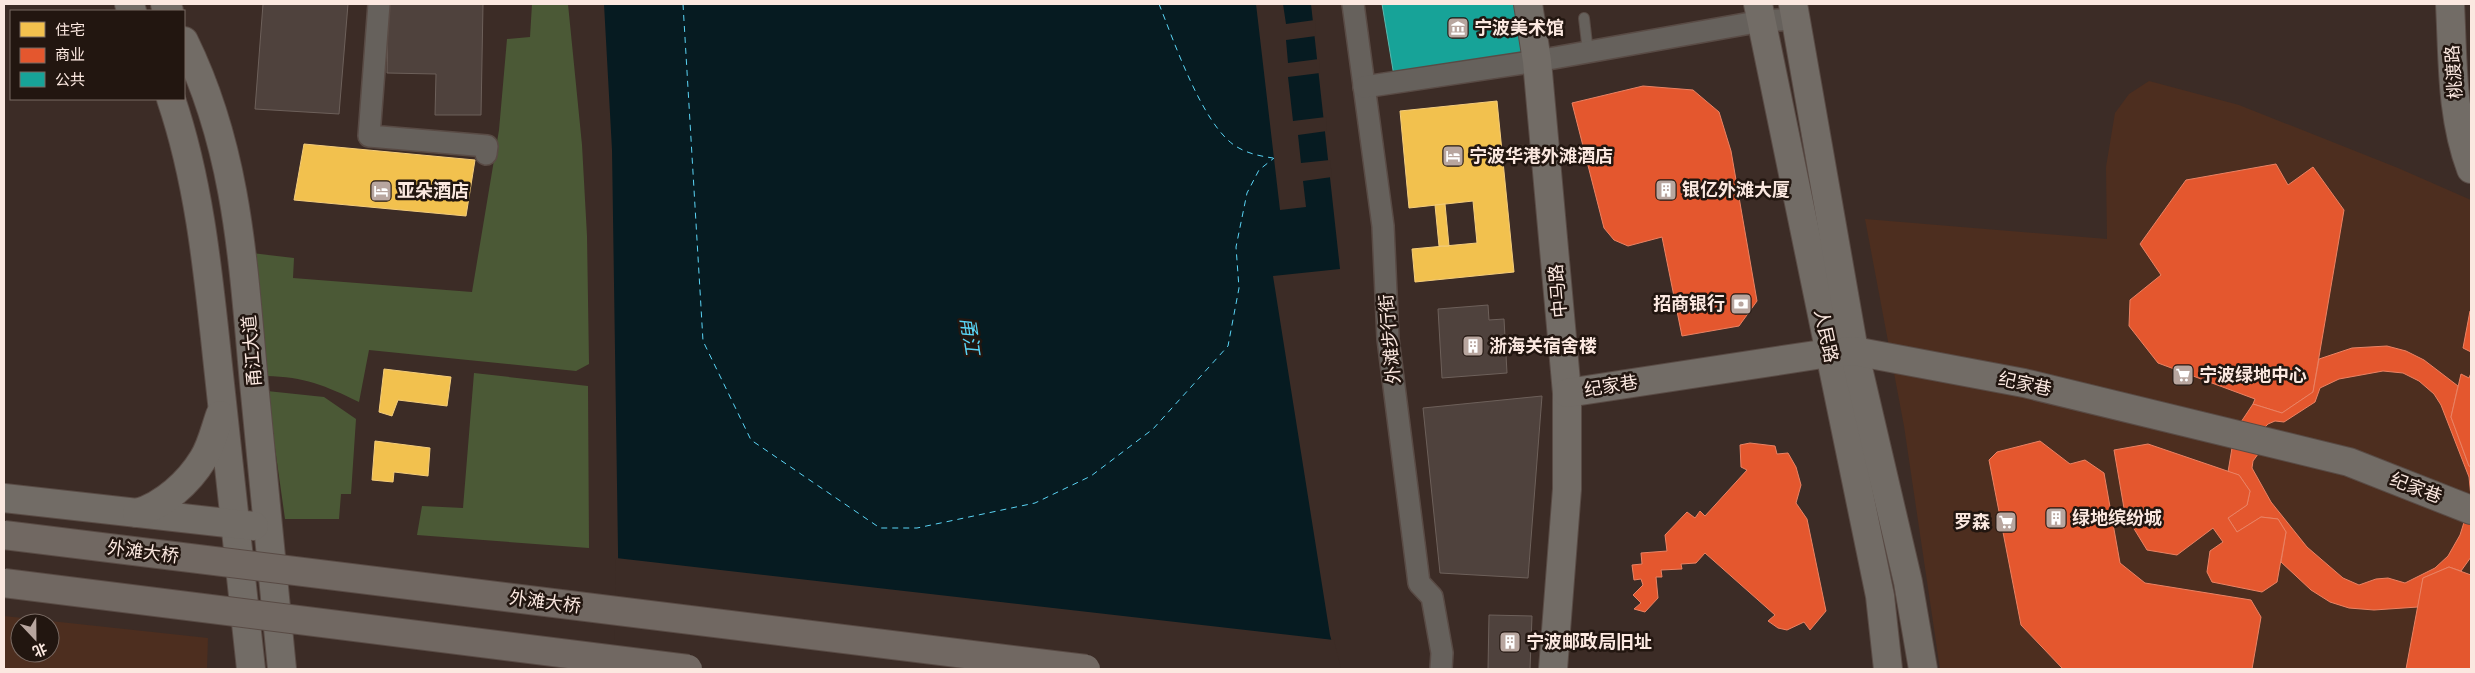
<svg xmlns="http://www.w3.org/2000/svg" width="2475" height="673" font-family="Jost,'Noto Sans SC',sans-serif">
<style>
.built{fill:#4d2e1f;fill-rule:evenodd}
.green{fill:#4b5936}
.water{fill:#061b21}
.pier{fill:#3c2c26}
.homes{fill:#f2c14e;stroke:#f5cd7a}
.shops{fill:#e4572e;stroke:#eb8263}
.public{fill:#17a398;stroke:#5bb8ae}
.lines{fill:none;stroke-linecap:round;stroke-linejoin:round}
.ferry{stroke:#5ad4f5;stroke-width:1;stroke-dasharray:6 5;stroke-linecap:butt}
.building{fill:#4f423d;stroke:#6d605a}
.lane-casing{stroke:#594b45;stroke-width:12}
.street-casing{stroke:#594b45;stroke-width:24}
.secondary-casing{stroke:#594b45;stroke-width:30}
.lane{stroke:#66615c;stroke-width:10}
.street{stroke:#66615c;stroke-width:21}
.secondary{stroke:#726c66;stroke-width:28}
.primary-bridge-casing{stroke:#594b45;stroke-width:30;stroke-linecap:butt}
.primary-bridge{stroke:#716862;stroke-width:28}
.labels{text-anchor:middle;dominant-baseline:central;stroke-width:5;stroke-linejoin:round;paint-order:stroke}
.poi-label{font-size:18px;font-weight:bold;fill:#fbe8e0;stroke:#221610;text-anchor:start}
.street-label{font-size:18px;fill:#fbe8e0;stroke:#221610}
.water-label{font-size:19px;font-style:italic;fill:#5ad4f5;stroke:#221610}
</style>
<rect width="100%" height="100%" fill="#3c2c26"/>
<g class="built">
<polygon points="2149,81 2239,105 2398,168 2471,200 2471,669 1940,669 1904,426 1865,219 2107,239 2106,167 2115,113 2129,94"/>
<path d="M4,616L208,638L207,669H4ZM20,623H50V653H20Z"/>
</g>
<g class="green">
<path d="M532,4H568L582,145L587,236L589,364L576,371L369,350L359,402C324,385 305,377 266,376L251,253L294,258L293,278L472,292L499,130L507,39L530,37Z"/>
<polygon points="474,373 588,386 589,548 417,535 422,506 463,508"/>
<polygon points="267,391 324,397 356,419 351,494 341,494 339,519 285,519"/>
</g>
<polygon class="water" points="604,4 1311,4 1340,269 1273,276 1330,635 1339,669 619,618 612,150"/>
<g class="pier">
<polygon points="1256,4 1283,4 1286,24 1315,20 1316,36 1286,40 1288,63 1319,59 1320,73 1288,77 1293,121 1326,117 1327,131 1298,135 1301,163 1330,160 1332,177 1303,181 1306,207 1280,210"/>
<polygon points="616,558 1334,640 1341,669 614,669"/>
</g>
<g class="homes">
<polygon points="1497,101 1514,272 1415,282 1412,249 1477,243 1473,201 1409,208 1400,111"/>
<polygon points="304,144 475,160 466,216 294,200"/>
<polygon points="1445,204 1449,246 1439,246 1435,205"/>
<polygon points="384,369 451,377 447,406 398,400 392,416 379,412"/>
<polygon points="375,441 430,448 428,476 394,472 393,482 372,480"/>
</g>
<g class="shops">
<polygon points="1643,86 1693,90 1719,112 1731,151 1757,301 1739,326 1682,336 1662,237 1628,246 1614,240 1604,228 1572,103"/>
<polygon points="2276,164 2288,185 2313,167 2344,210 2313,392 2282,413 2253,404 2255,399 2158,363 2129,326 2130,300 2161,275 2140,244 2186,180"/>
<polygon points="2470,311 2471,311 2471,352 2463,348"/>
<polygon points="2387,346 2406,351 2424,360 2458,386 2451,417 2469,466 2471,467 2471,497 2469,477 2441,405 2434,394 2419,381 2403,373 2383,371 2339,379 2320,388 2315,402 2284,422 2275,421 2268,424 2265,427 2261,450 2253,461 2252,468 2271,502 2307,547 2343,578 2359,585 2376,579 2388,578 2405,583 2435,568 2448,556 2460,535 2471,500 2471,557 2461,571 2449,567 2423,578 2418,607 2374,610 2349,608 2330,602 2311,590 2281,562 2286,532 2278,519 2261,517 2237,532 2228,518 2247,505 2250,491 2239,475 2228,472 2233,442 2241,422 2253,404 2282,413 2313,392 2319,359 2352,348"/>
<polygon points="2471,373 2471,467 2469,466 2451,417 2461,374 2469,378"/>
<polygon points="2040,441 2070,464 2085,460 2104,473 2120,563 2145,583 2251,600 2261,617 2252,669 2063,669 2021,625 1989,460 1997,452"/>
<polygon points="1750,443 1775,446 1777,454 1788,453 1796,467 1801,485 1796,503 1807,519 1826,611 1810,630 1804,622 1787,630 1778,628 1768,621 1775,615 1705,553 1696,563 1681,564 1682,569 1661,570 1662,577 1656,577 1658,598 1645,612 1634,609 1641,603 1633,595 1643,585 1641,579 1634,580 1632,565 1642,564 1641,553 1667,551 1665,535 1687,512 1695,518 1700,511 1705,516 1747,470 1741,467 1740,445"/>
<polygon points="2148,444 2239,475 2250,491 2247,505 2228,518 2237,532 2261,517 2278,519 2286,532 2277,582 2262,592 2212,582 2207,572 2210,551 2223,542 2213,528 2177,555 2147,550 2125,514 2114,450"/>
<polygon points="2449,567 2471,575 2471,669 2406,669 2423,578"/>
</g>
<polygon class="public" points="1382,4 1525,4 1533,53 1394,76"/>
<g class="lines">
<g class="ferry">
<polyline points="683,4 703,341 751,440 880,528 917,528 1035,503 1091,476 1153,429 1228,346 1239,288 1236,247 1247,193 1259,170 1274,158"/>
<path d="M1159,4C1174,41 1203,127 1237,147C1249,154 1260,156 1273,158"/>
</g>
</g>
<g class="building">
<polygon points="263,4 348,4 339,114 255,109"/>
<polygon points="388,4 483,4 481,115 435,115 436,74 387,73"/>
<polygon points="1488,305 1489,320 1504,319 1507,373 1442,378 1438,309"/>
<polygon points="1542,396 1528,578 1440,573 1423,408"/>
<polygon points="1489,615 1532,616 1530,669 1488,669"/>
</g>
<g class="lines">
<g class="lane-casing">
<polyline id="lane" points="1584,18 1588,52"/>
</g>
<g class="street-casing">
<g id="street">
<polyline points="379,4 369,136 487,146 486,154"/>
<polyline points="1353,4 1383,226 1388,339 1419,583 1432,597 1442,653 1441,669"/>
<polyline points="1364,87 1537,61 1762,21 1795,19"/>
</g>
</g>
<g class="secondary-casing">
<g id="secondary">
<polyline points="129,4 132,11"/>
<polyline points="165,4 169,11"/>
<polyline points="1528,4 1537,61 1567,393 1567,489 1553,669"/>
<polyline points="1758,4 1880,596 1888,669"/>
<polyline points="1793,4 1854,351 1908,582 1923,669"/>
<path d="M2450,4C2453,60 2451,116 2471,169"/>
<path d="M184,41C238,151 243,263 254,383C263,478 273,574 282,669"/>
<path d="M171,99C201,187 209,283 219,375C229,473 241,571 251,669"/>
<polyline points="1567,393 1829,353 1854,351 2024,383 2349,462 2471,510"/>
<polyline points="4,498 254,526"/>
<path d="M137,513C164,505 189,482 203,459C211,447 215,429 220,415"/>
</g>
</g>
<use href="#lane" class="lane"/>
<use href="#street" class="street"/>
<use href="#secondary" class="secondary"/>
<g class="primary-bridge-casing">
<g id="primary-bridge">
<polyline points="4,535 1086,669"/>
<polyline points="4,583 688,669"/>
</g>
</g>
<use href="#primary-bridge" class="primary-bridge"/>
</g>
<defs>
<g id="museum-square" transform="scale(1.125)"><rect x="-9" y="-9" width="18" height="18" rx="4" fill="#b8a69f" stroke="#221610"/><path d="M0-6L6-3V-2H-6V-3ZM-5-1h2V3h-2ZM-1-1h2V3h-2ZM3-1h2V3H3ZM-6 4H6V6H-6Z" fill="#fff"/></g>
<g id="hotel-square" transform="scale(1.125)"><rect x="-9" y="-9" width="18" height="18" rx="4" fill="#b8a69f" stroke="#221610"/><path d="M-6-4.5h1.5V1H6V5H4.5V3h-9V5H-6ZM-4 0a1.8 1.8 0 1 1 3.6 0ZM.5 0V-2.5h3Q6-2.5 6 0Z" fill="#fff"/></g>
<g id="building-square" transform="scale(1.125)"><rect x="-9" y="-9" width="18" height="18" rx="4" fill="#b8a69f" stroke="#221610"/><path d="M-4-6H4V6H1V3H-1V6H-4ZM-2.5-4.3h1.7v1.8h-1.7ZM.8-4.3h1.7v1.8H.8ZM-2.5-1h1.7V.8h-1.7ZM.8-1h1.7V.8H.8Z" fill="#fff"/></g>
<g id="bank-square" transform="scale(1.125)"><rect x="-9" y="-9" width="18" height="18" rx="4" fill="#b8a69f" stroke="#221610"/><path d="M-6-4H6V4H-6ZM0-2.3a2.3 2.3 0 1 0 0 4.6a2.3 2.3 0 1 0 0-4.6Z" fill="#fff"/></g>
<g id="supermarket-square" transform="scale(1.125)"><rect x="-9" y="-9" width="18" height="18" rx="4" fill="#b8a69f" stroke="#221610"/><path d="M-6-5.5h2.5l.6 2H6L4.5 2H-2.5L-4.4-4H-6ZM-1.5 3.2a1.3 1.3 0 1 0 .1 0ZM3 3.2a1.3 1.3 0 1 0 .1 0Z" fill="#fff"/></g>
</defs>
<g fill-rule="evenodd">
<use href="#museum-square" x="1458" y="28"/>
<use href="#hotel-square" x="1453" y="156"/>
<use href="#building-square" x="1666" y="190"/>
<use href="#hotel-square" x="381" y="191"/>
<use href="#bank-square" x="1741" y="304"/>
<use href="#building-square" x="1473" y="346"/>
<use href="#supermarket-square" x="2183" y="375"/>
<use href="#building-square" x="2056" y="518"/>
<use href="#supermarket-square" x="2006" y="522"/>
<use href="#building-square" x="1510" y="642"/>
</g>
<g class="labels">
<g class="poi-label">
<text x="1474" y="28">宁波美术馆</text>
<text x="1469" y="156">宁波华港外滩酒店</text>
<text x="1682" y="190">银亿外滩大厦</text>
<text x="397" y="191">亚朵酒店</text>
<text x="1725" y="304" text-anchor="end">招商银行</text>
<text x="1489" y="346">浙海关宿舍楼</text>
<text x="2199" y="375">宁波绿地中心</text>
<text x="2072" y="518">绿地缤纷城</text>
<text x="1990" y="522" text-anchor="end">罗森</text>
<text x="1526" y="642">宁波邮政局旧址</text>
</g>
<g class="street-label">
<text transform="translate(2454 72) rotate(-94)">桃渡路</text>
<text transform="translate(1558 291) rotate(-95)">中马路</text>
<text transform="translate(1826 336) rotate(78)">人民路</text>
<text transform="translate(1390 339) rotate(-95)">外滩步行街</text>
<text transform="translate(252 351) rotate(-95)">甬江大道</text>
<text transform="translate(2025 384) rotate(12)">纪家巷</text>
<text transform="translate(1611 386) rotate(-9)">纪家巷</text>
<text transform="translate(2416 488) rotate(21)">纪家巷</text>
<text transform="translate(143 552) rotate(7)">外滩大桥</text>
<text transform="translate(545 602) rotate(7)">外滩大桥</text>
</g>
<g class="water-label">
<text transform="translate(970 336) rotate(81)">甬江</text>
</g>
</g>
<rect width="2475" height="673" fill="none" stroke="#fbe8e0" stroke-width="10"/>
<rect x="10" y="10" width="175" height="90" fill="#221610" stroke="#796a63"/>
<rect x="20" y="22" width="25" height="15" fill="#f2c14e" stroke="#796a63"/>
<text x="55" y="35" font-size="15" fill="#fbe8e0">住宅</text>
<rect x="20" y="48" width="25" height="15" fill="#e4572e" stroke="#796a63"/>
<text x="55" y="60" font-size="15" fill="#fbe8e0">商业</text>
<rect x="20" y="72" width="25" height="15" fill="#17a398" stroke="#796a63"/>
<text x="55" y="85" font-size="15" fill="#fbe8e0">公共</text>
<g transform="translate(35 638) rotate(158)"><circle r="24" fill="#221610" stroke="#796a63"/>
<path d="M0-4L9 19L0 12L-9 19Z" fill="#b8a69f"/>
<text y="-8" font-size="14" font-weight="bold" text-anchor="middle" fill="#fbe8e0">北</text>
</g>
</svg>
